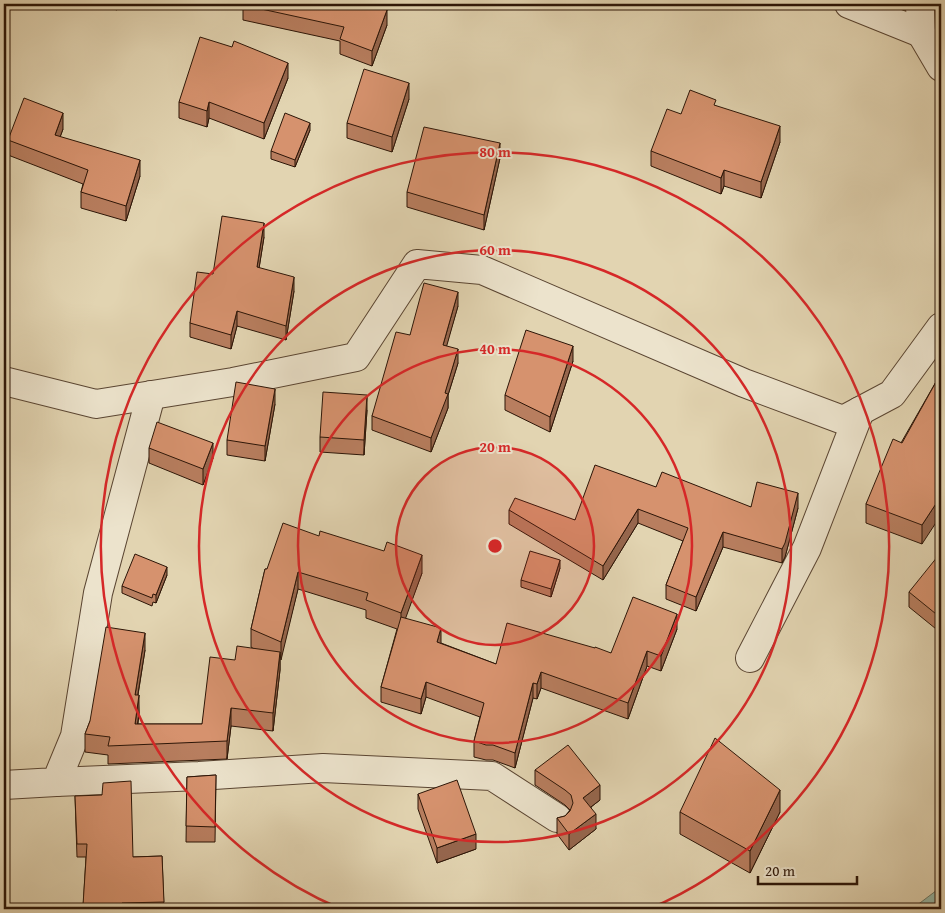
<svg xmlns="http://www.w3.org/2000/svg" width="945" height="913" font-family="'Gentium Book Plus',serif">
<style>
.water{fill:#96b9a7;stroke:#6c7767}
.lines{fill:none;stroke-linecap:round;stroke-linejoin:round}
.minor-casing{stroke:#5a4532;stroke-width:30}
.minor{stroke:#ece3cc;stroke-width:28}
.wall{fill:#b87e5f;stroke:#2c1507}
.shaded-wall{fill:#96664d;stroke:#2c1507}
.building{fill:#d6926e;stroke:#2c1507}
.ring{fill:none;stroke:#d62828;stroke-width:2.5}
.centre{fill:#d62828;stroke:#ece3cc;stroke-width:2.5}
.ring-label{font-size:15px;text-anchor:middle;font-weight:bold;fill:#d62828;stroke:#ece3cc;stroke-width:4;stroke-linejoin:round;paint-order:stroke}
</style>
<rect width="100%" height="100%" fill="#e2d4b1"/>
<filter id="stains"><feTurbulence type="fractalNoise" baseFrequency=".004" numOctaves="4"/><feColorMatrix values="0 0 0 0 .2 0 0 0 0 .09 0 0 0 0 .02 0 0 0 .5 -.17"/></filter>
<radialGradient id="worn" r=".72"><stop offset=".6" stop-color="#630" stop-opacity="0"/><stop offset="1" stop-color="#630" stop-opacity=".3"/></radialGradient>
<polygon class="water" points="941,887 941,909 912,909"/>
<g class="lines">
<g class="minor-casing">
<g id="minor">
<polyline points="849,4 921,33"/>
<polyline points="920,4 921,33 941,67"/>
<polyline points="4,381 96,404 233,382 356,357 417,264 482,270 744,383 843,420 892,394 941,327"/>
<polyline points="750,658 807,548 860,411"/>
<polyline points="56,782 199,776 323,768 492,776 557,818"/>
<polyline points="4,785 56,782 75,736 98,593 151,395"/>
</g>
</g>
<use href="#minor" class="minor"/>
</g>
<g class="wall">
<polygon points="97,4 119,4 117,10"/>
<polygon points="243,4 387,25 372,66 340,54 340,41 243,20"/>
<polygon points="288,78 264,139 209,118 207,127 179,118 179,102"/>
<polygon points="409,99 392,152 347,138 347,123"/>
<polygon points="716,106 780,142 761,198 724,186 721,194 651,166 651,151 681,114"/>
<polygon points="63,129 60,137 140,176 126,221 81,208 81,192 83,184 8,155 8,140"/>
<polygon points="310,130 295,167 271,159 271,151"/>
<polygon points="500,158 484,230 407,207 407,192"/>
<polygon points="264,237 259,268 294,291 286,340 237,326 231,349 190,337 190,323 213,274"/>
<polygon points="458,306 446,346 458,363 448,395 448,408 431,452 372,430 372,416 410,335"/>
<polygon points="573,361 550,432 505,410 505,395"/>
<polygon points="941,373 922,544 866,523 866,504"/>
<polygon points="275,404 265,461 227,455 227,440"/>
<polygon points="367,410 364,455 320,452 320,437"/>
<polygon points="149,448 213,458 203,485 149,463"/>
<polygon points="656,487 751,507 798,508 785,557 782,563 723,547 696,611 666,599 666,585 683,541 638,523 603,580 509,524 509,510 575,520"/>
<polygon points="941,559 941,633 909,607 909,592"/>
<polygon points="560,568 551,597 521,587 521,580"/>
<polygon points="265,569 422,573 405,618 441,643 496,664 611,653 677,629 661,671 647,666 628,719 541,688 537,699 533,698 515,768 493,760 486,760 474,757 474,741 480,717 426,697 421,714 381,702 381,687 397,629 366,618 366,610 298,589 280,659 280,670 273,731 231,726 227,759 108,764 108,755 85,752 85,734 90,721 145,650 138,695 139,713 138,724 202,724 235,660 254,649 251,647 251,629"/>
<polygon points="167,575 156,603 153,602 152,606 122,593 122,586"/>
<polygon points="535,770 600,800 591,807 596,829 569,850 557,834 557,818 565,816 570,810 565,805 535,785"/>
<polygon points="216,775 215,842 186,842 187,777"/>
<polygon points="418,794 476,849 437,863 418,809"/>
<polygon points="75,796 133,857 162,856 164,909 83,909 86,857 77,857"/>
<polygon points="680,812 780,812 750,873 680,834"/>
</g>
<g class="shaded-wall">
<polygon points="387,10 387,25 372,66 372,51"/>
<polygon points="288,63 288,78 264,139 264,123"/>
<polygon points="409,83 409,99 392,152 392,137"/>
<polygon points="209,102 209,118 207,127 207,111"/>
<polygon points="63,113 63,129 55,151 55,135"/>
<polygon points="310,123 310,130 295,167 295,160"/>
<polygon points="780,126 780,142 761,198 761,182"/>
<polygon points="500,143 500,158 484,230 484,215"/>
<polygon points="140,160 140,176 126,221 126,206"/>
<polygon points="724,170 724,186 721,194 721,178"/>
<polygon points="264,223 264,237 257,281 257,267"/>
<polygon points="294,277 294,291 286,340 286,326"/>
<polygon points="458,292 458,306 443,359 443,345"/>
<polygon points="237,311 237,326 231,349 231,335"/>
<polygon points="573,346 573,361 550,432 550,417"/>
<polygon points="458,349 458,363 448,395 448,408 431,452 431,438"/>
<polygon points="275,389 275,404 265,461 265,446"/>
<polygon points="367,395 367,410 364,455 364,440"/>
<polygon points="213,443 213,458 203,485 203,469"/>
<polygon points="798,493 798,508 785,557 782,563 782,549"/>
<polygon points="941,496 941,515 922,544 922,525"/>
<polygon points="638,509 638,523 603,580 603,566"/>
<polygon points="723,532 723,547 696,611 696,597"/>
<polygon points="422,555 422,573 401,631 401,613"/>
<polygon points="560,560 560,568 551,597 551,589"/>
<polygon points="167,567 167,575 156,603 156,595"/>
<polygon points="298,572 298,589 281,660 281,642"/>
<polygon points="677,614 677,629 661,671 661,656"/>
<polygon points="441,628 441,644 437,642"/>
<polygon points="145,633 145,650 135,712 135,695"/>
<polygon points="647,651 647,666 628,719 628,703"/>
<polygon points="280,652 280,670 273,731 273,713"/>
<polygon points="541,672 541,688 537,699 537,684"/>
<polygon points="426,682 426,697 421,714 421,699"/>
<polygon points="533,683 533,698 515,768 515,753"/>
<polygon points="139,695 139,713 135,741 135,724"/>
<polygon points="231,708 231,726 227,759 227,741"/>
<polygon points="600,785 600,800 583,813 583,798"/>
<polygon points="780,790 780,812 750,873 750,851"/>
<polygon points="596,814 596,829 569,850 569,834"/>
<polygon points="476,834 476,849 437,863 437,848"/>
</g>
<g class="building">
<polygon points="243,4 371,4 387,10 372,51 340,39 344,27 243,5"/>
<polygon points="200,37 232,47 234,41 288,63 264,123 209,102 207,111 179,102"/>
<polygon points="364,69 409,83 392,137 347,123"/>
<polygon points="690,90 716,100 714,105 780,126 761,182 724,170 721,178 651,151 667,109 681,114"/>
<polygon points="24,98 63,113 55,135 140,160 126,206 81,192 88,170 8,140"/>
<polygon points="285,113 310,123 295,160 271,151"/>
<polygon points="424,127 500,143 484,215 407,192"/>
<polygon points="222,216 264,223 257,267 294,277 286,326 237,311 231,335 190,323 197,272 213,274"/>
<polygon points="424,283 458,292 443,345 458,349 445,393 448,394 431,438 372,416 396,332 410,335"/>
<polygon points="526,330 573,346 550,417 505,395"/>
<polygon points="941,373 941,496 922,525 866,504 893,439 902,443"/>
<polygon points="236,382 275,389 265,446 227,440"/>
<polygon points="323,392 367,395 364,440 320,437"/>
<polygon points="157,422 213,443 203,469 149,448"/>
<polygon points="595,465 656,487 662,472 751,507 757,482 798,493 785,543 782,549 723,532 696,597 666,585 688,528 638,509 603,566 509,510 515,498 575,520"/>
<polygon points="283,523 319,536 320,531 384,551 387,542 422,555 401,613 366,600 368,593 298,572 281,642 251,629 265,569 267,569"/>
<polygon points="530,551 560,560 551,589 521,580"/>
<polygon points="135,554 167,567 156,595 153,594 152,598 122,586"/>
<polygon points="938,556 941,559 941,618 909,592"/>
<polygon points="633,597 677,614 661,656 647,651 628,703 541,672 537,684 533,683 515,753 493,745 486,745 474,741 484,703 426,682 421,699 381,687 401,617 441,628 437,642 496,664 507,623 595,648 595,647 611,653"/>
<polygon points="106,627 145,633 135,695 139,695 135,724 202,724 210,657 235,660 237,646 280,652 273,713 231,708 227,741 108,746 110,737 85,734 90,721"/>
<polygon points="715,738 780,790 750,851 680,812"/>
<polygon points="568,745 600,785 583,798 596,814 569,834 557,818 565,816 570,811 573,803 571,795 565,790 535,770"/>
<polygon points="216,775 215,827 186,826 187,777"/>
<polygon points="457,780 476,834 437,848 418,794"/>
<polygon points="131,781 133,857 162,856 164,902 122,903 123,909 91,909 90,905 83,905 87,844 77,844 75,796 102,795 103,783"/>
</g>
<circle cx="495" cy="546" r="99" fill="#d62828" fill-opacity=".12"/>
<g class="ring">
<circle cx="495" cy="546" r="99"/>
<circle cx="495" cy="546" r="197"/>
<circle cx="495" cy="546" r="296"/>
<path d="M341 909A394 394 0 1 1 649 909"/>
</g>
<circle cx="495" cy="546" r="8" class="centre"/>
<g class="ring-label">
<text x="495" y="157">80 m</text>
<text x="495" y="255">60 m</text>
<text x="495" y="354">40 m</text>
<text x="495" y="452">20 m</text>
</g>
<rect width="945" height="913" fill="none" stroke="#e2d4b1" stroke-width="20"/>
<rect x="5" y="5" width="935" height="903" fill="none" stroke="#2c1507" stroke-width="2.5"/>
<rect x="10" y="10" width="925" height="893" fill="none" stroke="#2c1507"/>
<path d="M758 876v8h99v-8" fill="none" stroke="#2c1507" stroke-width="2.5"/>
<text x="765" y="876" font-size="15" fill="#2c1507" stroke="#ece3cc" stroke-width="4" paint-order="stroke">20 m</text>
<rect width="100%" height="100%" filter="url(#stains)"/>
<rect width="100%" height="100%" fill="url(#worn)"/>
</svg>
